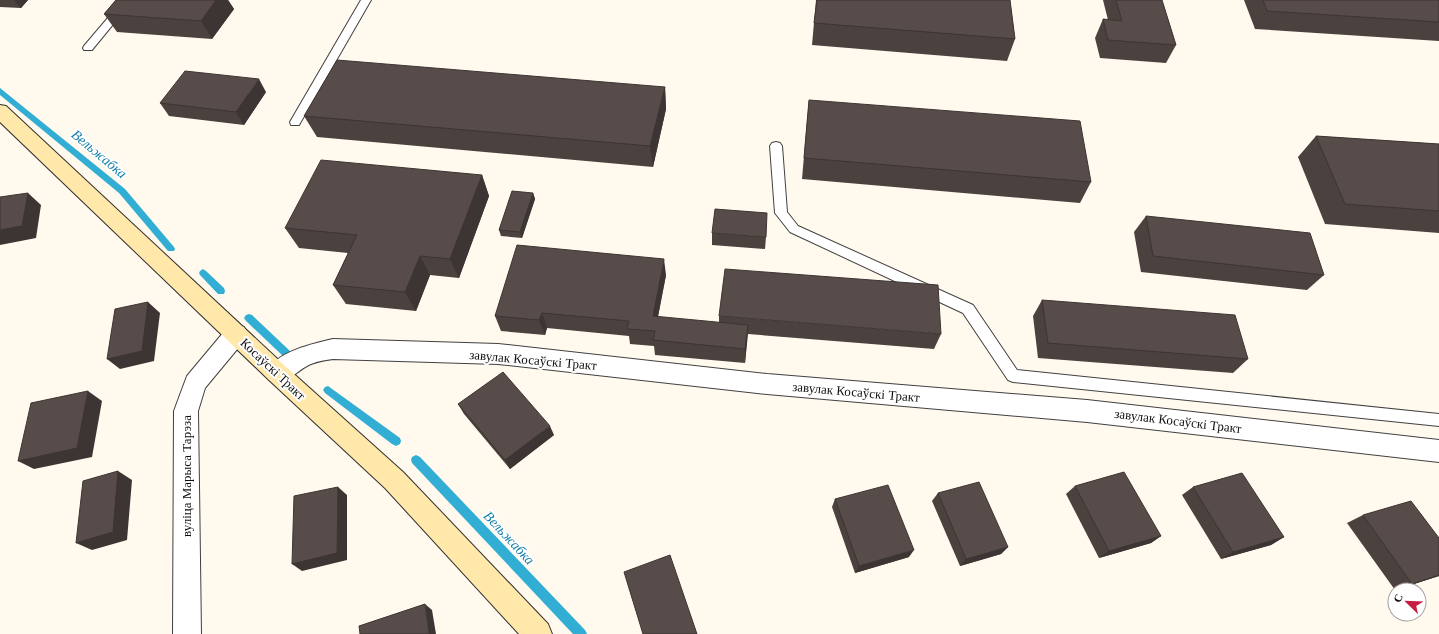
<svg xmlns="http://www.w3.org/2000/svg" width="1439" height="634" font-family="Georgia,serif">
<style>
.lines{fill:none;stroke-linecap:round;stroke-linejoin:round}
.stream{fill:#32aed5;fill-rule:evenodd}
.lane-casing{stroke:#414141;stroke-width:2}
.street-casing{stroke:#414141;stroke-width:2}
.secondary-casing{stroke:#303030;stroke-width:2}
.lane{fill:#fff;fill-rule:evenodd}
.street{fill:#fff;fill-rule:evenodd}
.secondary{fill:#ffe8a9;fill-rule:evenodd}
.wall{fill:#4b413f}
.shaded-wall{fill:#3d3533}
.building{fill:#574c49;stroke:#3d3533}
.labels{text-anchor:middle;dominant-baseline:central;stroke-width:4;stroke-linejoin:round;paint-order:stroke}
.street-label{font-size:13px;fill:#0e0e0e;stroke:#fff}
.water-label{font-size:14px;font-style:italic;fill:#0f7da7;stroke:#fff}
</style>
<rect width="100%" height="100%" fill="#fff9ee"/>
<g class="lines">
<g class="stream">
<polygon points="0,88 125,189 174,247 175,249 174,251 168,251 119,193 0,95"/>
<polygon points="203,269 206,271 224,288 225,291 224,294 218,294 200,275 199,273 200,271"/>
<polygon points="249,314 252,315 289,350 291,353 289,356 286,357 283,356 246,321 244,318 246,315"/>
<polygon points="328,386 400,438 401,441 400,444 396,446 392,444 325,393 323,390 325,387"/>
<polygon points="416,455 420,457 585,630 587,634 573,634 412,463 411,460 412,457"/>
</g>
<g class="lane-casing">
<g id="lane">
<polygon points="123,0 133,0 92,50 84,50 83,48 84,46"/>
<polygon points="361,0 371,0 299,125 291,125 290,122"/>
<polygon points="776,142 780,143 782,146 787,212 798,226 973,305 1017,370 1439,414 1439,426 1013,382 1008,380 963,313 790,232 775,213 770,146 772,143"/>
</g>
</g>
<g class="street-casing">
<g id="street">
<polygon points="236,325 244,327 247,334 244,341 205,388 198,411 201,634 173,634 174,411 187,376 228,327"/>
<path d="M333,339L498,344L767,374L1087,400L1439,440V462L1087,422L767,394L498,364L333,359C326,360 318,361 311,364C296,370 287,387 269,380L266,373C275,352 312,344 333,339Z"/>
</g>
</g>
<g class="secondary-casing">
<polygon id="secondary" points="0,105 6,106 285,366 403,472 548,624 552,634 519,634 385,488 269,380 0,122"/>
</g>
<use href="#lane" class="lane"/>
<use href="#street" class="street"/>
<use href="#secondary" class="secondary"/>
</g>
<g class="wall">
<polygon points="0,0 28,0 21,8 0,7"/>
<polygon points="116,0 228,0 234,9 212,39 117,32 104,14"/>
<polygon points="816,0 1010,0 1015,39 1007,61 812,45"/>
<polygon points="1103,0 1162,0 1176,45 1166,63 1100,58 1095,38 1103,19 1108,20"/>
<polygon points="1244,0 1439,0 1439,41 1255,29"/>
<polygon points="665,87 666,109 653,167 317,137 304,116"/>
<polygon points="266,92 244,125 169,116 160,103"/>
<polygon points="809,100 1091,182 1080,203 802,179 807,121"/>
<polygon points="1316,136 1439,144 1439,233 1325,224 1298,157"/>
<polygon points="482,175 489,196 459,278 430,275 416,311 346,304 333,285 348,253 299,248 285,228"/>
<polygon points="533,193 535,199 522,238 501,236 499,230"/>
<polygon points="1146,216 1324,275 1307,290 1141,272 1134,232"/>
<polygon points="712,233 766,237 765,249 712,245"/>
<polygon points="666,275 658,317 719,323 719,316 941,334 934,349 748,334 745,363 655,355 654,346 630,344 629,336 547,328 545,335 501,331 495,316"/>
<polygon points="1042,300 1248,359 1233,373 1038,358 1033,316"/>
<polygon points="458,404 554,435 510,469 464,414"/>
<polygon points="1075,486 1161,536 1151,543 1099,558 1066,494"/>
<polygon points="1193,487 1284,537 1271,545 1221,559 1182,495"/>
<polygon points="938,493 1008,547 1001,554 960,566 932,501"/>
<polygon points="835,499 909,557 855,573 832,507"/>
<polygon points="1363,515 1439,538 1439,576 1395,590 1347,523"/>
</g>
<g class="shaded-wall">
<polygon points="14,0 28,0 21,8"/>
<polygon points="216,0 228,0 234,9 212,39 201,21"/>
<polygon points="259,79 266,92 244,125 236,112"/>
<polygon points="665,87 666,109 653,167 650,146"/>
<polygon points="482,175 489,196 459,278 450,259"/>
<polygon points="28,193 41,205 36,238 0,245 0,230"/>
<polygon points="533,193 535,199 522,238 520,232"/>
<polygon points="420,256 430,275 416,311 405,292"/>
<polygon points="664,259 666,275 655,331 653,316"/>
<polygon points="148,302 160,313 154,361 120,369 107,359"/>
<polygon points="542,313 547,328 545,335 539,320"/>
<polygon points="748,325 747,340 745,363 745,349"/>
<polygon points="88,391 102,401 92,457 34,469 18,461"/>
<polygon points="550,426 554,435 510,469 505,460"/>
<polygon points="118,471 132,480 127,540 92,550 76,543"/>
<polygon points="338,487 347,495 347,560 302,571 292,564"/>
<polygon points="1161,536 1151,543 1099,558 1109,551"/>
<polygon points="1284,537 1271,545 1221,559 1233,552"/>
<polygon points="1008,547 1001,554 960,566 966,559"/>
<polygon points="914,550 909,557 855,573 859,566"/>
<polygon points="1439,575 1439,576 1395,590 1412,584"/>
<polygon points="425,604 432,610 436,634 429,634"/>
</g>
<g class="building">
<polygon points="116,0 216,0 201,21 104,14"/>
<polygon points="817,0 1010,0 1015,39 814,23"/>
<polygon points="1116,0 1162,0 1176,45 1108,40 1103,19 1122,21"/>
<polygon points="1263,0 1439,0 1439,22 1267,11"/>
<polygon points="337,60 665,87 650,146 304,116"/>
<polygon points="185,71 259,79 236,112 160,103"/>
<polygon points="809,100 1080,121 1091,182 804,158"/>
<polygon points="1316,136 1439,144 1439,211 1345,204"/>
<polygon points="321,160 482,175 450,259 420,256 405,292 333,285 357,235 285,228"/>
<polygon points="512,191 533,193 520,232 499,230"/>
<polygon points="28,193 22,226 0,230 0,197"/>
<polygon points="715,209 767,213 766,237 712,233"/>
<polygon points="1146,216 1310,233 1324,275 1153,256"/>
<polygon points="517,245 664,259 653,316 748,325 745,349 653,340 655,331 627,329 629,321 542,313 539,320 495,316"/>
<polygon points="725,269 938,285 941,334 719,316"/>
<polygon points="1042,300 1235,315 1248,359 1048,343"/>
<polygon points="148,302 142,351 107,359 115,309"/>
<polygon points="503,372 550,426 505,460 458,404"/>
<polygon points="88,391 77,448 18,461 31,403"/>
<polygon points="118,471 113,532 76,543 83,481"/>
<polygon points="1124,472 1161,536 1109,551 1075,486"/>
<polygon points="1242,473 1284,537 1233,552 1193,487"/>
<polygon points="979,482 1008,547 966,559 938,493"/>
<polygon points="888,485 914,550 859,566 835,499"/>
<polygon points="338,487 337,553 292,564 294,496"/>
<polygon points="1411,501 1439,538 1439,575 1412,584 1363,515"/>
<polygon points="670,555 697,634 643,634 624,572"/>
<polygon points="425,604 429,634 360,634 359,626"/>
</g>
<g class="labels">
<g class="street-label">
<text transform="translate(533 360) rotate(5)">завулак Косаўскі Тракт</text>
<text transform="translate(273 369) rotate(43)">Косаўскі Тракт</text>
<text transform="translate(856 392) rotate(5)">завулак Косаўскі Тракт</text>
<text transform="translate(1178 421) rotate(7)">завулак Косаўскі Тракт</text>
<text transform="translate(186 476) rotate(-90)">вуліца Марыса Тарэза</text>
</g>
<g class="water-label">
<text transform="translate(99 154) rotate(40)">Вельжабка</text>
<text transform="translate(509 538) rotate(47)">Вельжабка</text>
</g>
</g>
<g transform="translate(1407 602) rotate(293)"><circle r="19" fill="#ffffff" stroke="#9f9f9f"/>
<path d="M0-3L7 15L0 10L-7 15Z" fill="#c61d40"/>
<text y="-6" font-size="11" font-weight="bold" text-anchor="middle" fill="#0e0e0e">С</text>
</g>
</svg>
